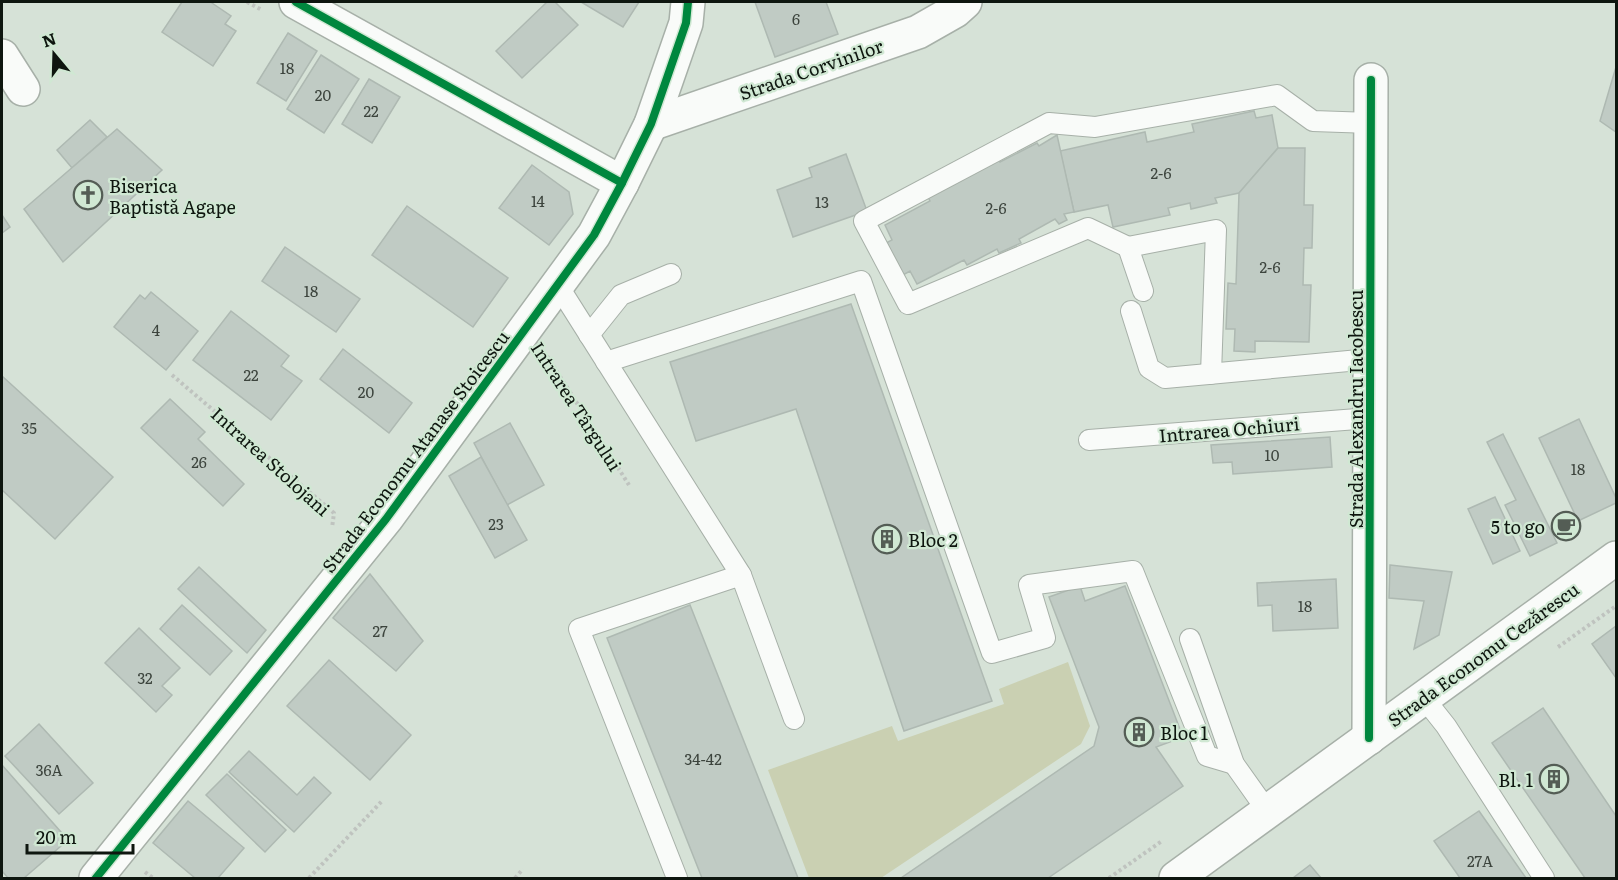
<svg xmlns="http://www.w3.org/2000/svg" width="1618" height="880" font-family="Literata,serif">
<style>
.green{fill:#cad0b2}
.building{fill:#c0cbc4;stroke:#aeb9b2;stroke-width:1.5}
.lines{fill:none;stroke-linecap:round;stroke-linejoin:round}
.service-casing{stroke:#a7b0a8;stroke-width:22}
.minor-casing{stroke:#a7b0a8;stroke-width:36}
.path{stroke:#bfc3bf;stroke-width:4;stroke-dasharray:3 3;stroke-linecap:butt}
.service{stroke:#f9fbf9;stroke-width:20}
.minor{stroke:#f9fbf9;stroke-width:33}
.cycleway-casing{stroke:#d0e8d3;stroke-width:11}
.cycleway{stroke:#00873e;stroke-width:8}
.labels{text-anchor:middle;dominant-baseline:central;stroke-width:4.5;stroke-linejoin:round;paint-order:stroke}
.number-label{font-size:15px;fill:#3c443d}
.street-label{font-size:18px;fill:#0e160f;stroke:#d0e8d3}
.poi-label{font-size:18px;fill:#0e160f;stroke:#d0e8d3;text-anchor:start}
</style>
<rect width="100%" height="100%" fill="#d6e2d7"/>
<polygon class="green" points="1068,662 1090,726 1081,744 881,878 809,878 768,770 892,726 898,741 1004,704 999,689"/>
<g class="building">
<polygon points="182,2 213,2 212,3 231,16 225,24 236,31 213,66 162,32"/>
<polygon points="547,2 555,2 578,25 522,78 496,51"/>
<polygon points="581,2 639,2 623,27"/>
<polygon points="755,2 826,2 838,34 775,57"/>
<polygon points="288,33 317,51 286,101 257,83"/>
<polygon points="321,55 359,79 324,133 287,109"/>
<polygon points="1616,67 1616,132 1600,121"/>
<polygon points="369,79 400,97 372,143 342,124"/>
<polygon points="1254,111 1256,118 1272,115 1278,148 1239,193 1215,198 1217,203 1191,209 1190,203 1168,208 1170,215 1113,227 1108,205 1074,212 1060,151 1145,132 1147,142 1194,132 1192,124"/>
<polygon points="90,120 107,137 72,168 57,150"/>
<polygon points="117,129 162,170 63,262 24,209"/>
<polygon points="1057,135 1074,212 1064,214 1067,220 1059,224 1055,219 1019,239 1021,243 999,253 997,249 967,265 964,260 917,284 910,271 903,275 886,243 892,240 885,225 930,201 926,193 996,157 1000,162 1037,143 1039,146"/>
<polygon points="1278,148 1305,148 1304,205 1313,205 1312,248 1304,248 1303,285 1311,285 1309,342 1255,341 1255,352 1234,351 1235,329 1226,329 1228,283 1236,284 1239,193"/>
<polygon points="846,154 867,211 793,237 777,190 812,177 809,168"/>
<polygon points="532,165 569,192 573,214 549,245 499,208"/>
<polygon points="407,206 508,278 473,327 372,255"/>
<polygon points="2,215 10,227 2,233"/>
<polygon points="285,247 360,299 336,332 262,281"/>
<polygon points="151,292 198,331 166,370 114,327 140,295 145,299"/>
<polygon points="851,304 992,701 904,731 796,409 696,441 670,362"/>
<polygon points="231,311 289,356 281,366 302,381 271,420 193,360"/>
<polygon points="343,349 412,403 389,433 320,379"/>
<polygon points="2,376 113,477 55,539 2,490"/>
<polygon points="170,399 205,432 198,439 244,484 223,506 141,428"/>
<polygon points="1579,419 1616,498 1616,503 1578,521 1539,438"/>
<polygon points="510,423 544,485 507,505 474,443"/>
<polygon points="1503,434 1557,543 1530,556 1505,505 1516,500 1487,442"/>
<polygon points="1330,437 1332,467 1233,474 1232,462 1213,463 1211,445"/>
<polygon points="481,457 527,540 495,558 449,476"/>
<polygon points="1495,497 1520,551 1493,564 1468,509"/>
<polygon points="1390,565 1452,572 1439,635 1414,649 1424,601 1389,598"/>
<polygon points="199,567 266,630 247,653 178,589"/>
<polygon points="370,574 423,641 396,671 333,618"/>
<polygon points="1336,579 1338,628 1273,631 1272,605 1258,606 1257,583"/>
<polygon points="1080,586 1085,601 1125,586 1183,737 1156,747 1183,786 1048,878 901,878 1094,746 1099,727 1049,597"/>
<polygon points="182,605 232,651 210,675 160,629"/>
<polygon points="690,605 798,878 702,878 607,638"/>
<polygon points="1616,626 1616,678 1592,644"/>
<polygon points="139,628 180,668 162,686 172,695 156,712 105,663"/>
<polygon points="329,660 411,735 370,780 287,706"/>
<polygon points="1543,708 1616,816 1616,878 1585,878 1492,743"/>
<polygon points="39,724 93,783 59,814 5,756"/>
<polygon points="249,751 297,795 314,777 331,793 294,832 229,772"/>
<polygon points="2,765 68,840 24,878 8,878 2,871"/>
<polygon points="227,774 286,830 265,852 206,795"/>
<polygon points="188,801 244,848 218,878 195,878 153,843"/>
<polygon points="1479,811 1526,878 1460,878 1434,841"/>
<polygon points="1310,865 1321,878 1293,878"/>
</g>
<g class="lines">
<g class="service-casing">
<g id="service">
<polyline points="1128,247 1088,228 908,304 864,221 1049,123 1095,127 1277,95 1313,121 1371,123"/>
<polyline points="557,284 741,575"/>
<polyline points="1143,291 1128,247 1216,230 1211,374"/>
<polyline points="1131,311 1149,368 1165,378 1370,359"/>
<polyline points="589,335 621,295 671,274"/>
<polyline points="606,362 861,281 992,653 1045,638 1029,585 1133,571 1207,756 1234,764"/>
<polyline points="1089,440 1370,418"/>
<polyline points="1190,639 1234,764 1268,812"/>
<polyline points="1423,697 1446,726 1544,878"/>
<polyline points="677,878 579,629 741,575 794,719"/>
</g>
</g>
<g class="minor-casing">
<g id="minor">
<polyline points="296,2 622,183"/>
<polyline points="2,56 23,89"/>
<polyline points="651,124 918,32 955,11 965,2"/>
<polyline points="1369,738 1371,80"/>
<polyline points="96,878 386,519 594,235 622,183 651,124 686,23 688,2"/>
<polyline points="1176,878 1616,558"/>
</g>
</g>
<g class="path">
<polyline points="247,2 262,10"/>
<polyline points="547,356 629,485"/>
<polyline points="172,375 334,513 332,528"/>
<polyline points="1558,647 1616,606"/>
<polyline points="145,872 153,878"/>
<polyline points="309,878 382,801"/>
<polyline points="515,878 523,869"/>
<polyline points="1109,878 1162,841"/>
</g>
<use href="#service" class="service"/>
<use href="#minor" class="minor"/>
<g class="cycleway-casing">
<g id="cycleway">
<polyline points="296,2 622,183"/>
<polyline points="1369,738 1371,80"/>
<polyline points="96,878 386,519 594,235 622,183 651,124 686,23 688,2"/>
</g>
</g>
<use href="#cycleway" class="cycleway"/>
</g>
<defs>
<g id="church-ring" transform="scale(1.5)"><circle r="9.5" fill="#d0e8d3" stroke="#545d55" stroke-width="1.5"/><path d="M-1.2-6h2.4v3.5h3.3v2.4h-3.3V6h-2.4V-.1h-3.3v-2.4h3.3Z" fill="#545d55"/></g>
<g id="cafe-ring" transform="scale(1.5)"><circle r="9.5" fill="#d0e8d3" stroke="#545d55" stroke-width="1.5"/><path d="M-5.5-4.5H6V0H3Q3 3.5 0 3.5H-2.5Q-5.5 3.5-5.5 0ZM3-3.2v2h1.7v-2ZM-6 4.5H4V6H-6Z" fill="#545d55"/></g>
<g id="building-ring" transform="scale(1.5)"><circle r="9.5" fill="#d0e8d3" stroke="#545d55" stroke-width="1.5"/><path d="M-4-6H4V6H1V3H-1V6H-4ZM-2.5-4.3h1.7v1.8h-1.7ZM.8-4.3h1.7v1.8H.8ZM-2.5-1h1.7V.8h-1.7ZM.8-1h1.7V.8H.8Z" fill="#545d55"/></g>
</defs>
<g fill-rule="evenodd">
<use href="#church-ring" x="88" y="195"/>
<use href="#cafe-ring" x="1566" y="526"/>
<use href="#building-ring" x="887" y="539"/>
<use href="#building-ring" x="1139" y="732"/>
<use href="#building-ring" x="1554" y="779"/>
</g>
<g class="labels">
<g class="number-label">
<text x="796" y="18">6</text>
<text x="287" y="67">18</text>
<text x="323" y="94">20</text>
<text x="371" y="110">22</text>
<text x="1161" y="172">2-6</text>
<text x="538" y="200">14</text>
<text x="822" y="201">13</text>
<text x="996" y="207">2-6</text>
<text x="1270" y="266">2-6</text>
<text x="311" y="290">18</text>
<text x="156" y="329">4</text>
<text x="251" y="374">22</text>
<text x="366" y="391">20</text>
<text x="29" y="427">35</text>
<text x="1272" y="454">10</text>
<text x="199" y="461">26</text>
<text x="1578" y="468">18</text>
<text x="496" y="523">23</text>
<text x="1305" y="605">18</text>
<text x="380" y="630">27</text>
<text x="145" y="677">32</text>
<text x="703" y="758">34-42</text>
<text x="49" y="769">36A</text>
<text x="1480" y="860">27A</text>
</g>
<g class="street-label">
<text transform="translate(811 69) rotate(-19)">Strada Corvinilor</text>
<text transform="translate(577 406) rotate(57)">Intrarea Târgului</text>
<text transform="translate(1355 409) rotate(-90)">Strada Alexandru Iacobescu</text>
<text transform="translate(1229 429) rotate(-5)">Intrarea Ochiuri</text>
<text transform="translate(415 451) rotate(-53)">Strada Economu Atanase Stoicescu</text>
<text transform="translate(271 461) rotate(42)">Intrarea Stolojani</text>
<text transform="translate(1483 654) rotate(-36)">Strada Economu Cezărescu</text>
</g>
<g class="poi-label">
<text x="109" y="185">Biserica<tspan x="109" dy="21">Baptistă Agape</tspan></text>
<text x="1545" y="526" text-anchor="end">5 to go</text>
<text x="908" y="539">Bloc 2</text>
<text x="1160" y="732">Bloc 1</text>
<text x="1533" y="779" text-anchor="end">Bl. 1</text>
</g>
</g>
<rect width="1618" height="880" fill="none" stroke="#0e160f" stroke-width="6"/>
<g transform="translate(54 54) rotate(341)" stroke="#d0e8d3" stroke-width="4.5" paint-order="stroke">
<path d="M0-4.5L10 22L0 15L-10 22Z" fill="#0e160f"/>
<text y="-9" font-size="16" font-weight="bold" text-anchor="middle" fill="#0e160f">N</text>
</g>
<path d="M27 844v9h106v-9" fill="none" stroke="#0e160f" stroke-width="3"/>
<text x="36" y="844" font-size="18" fill="#0e160f" stroke="#d0e8d3" stroke-width="4.5" paint-order="stroke">20 m</text>
</svg>
